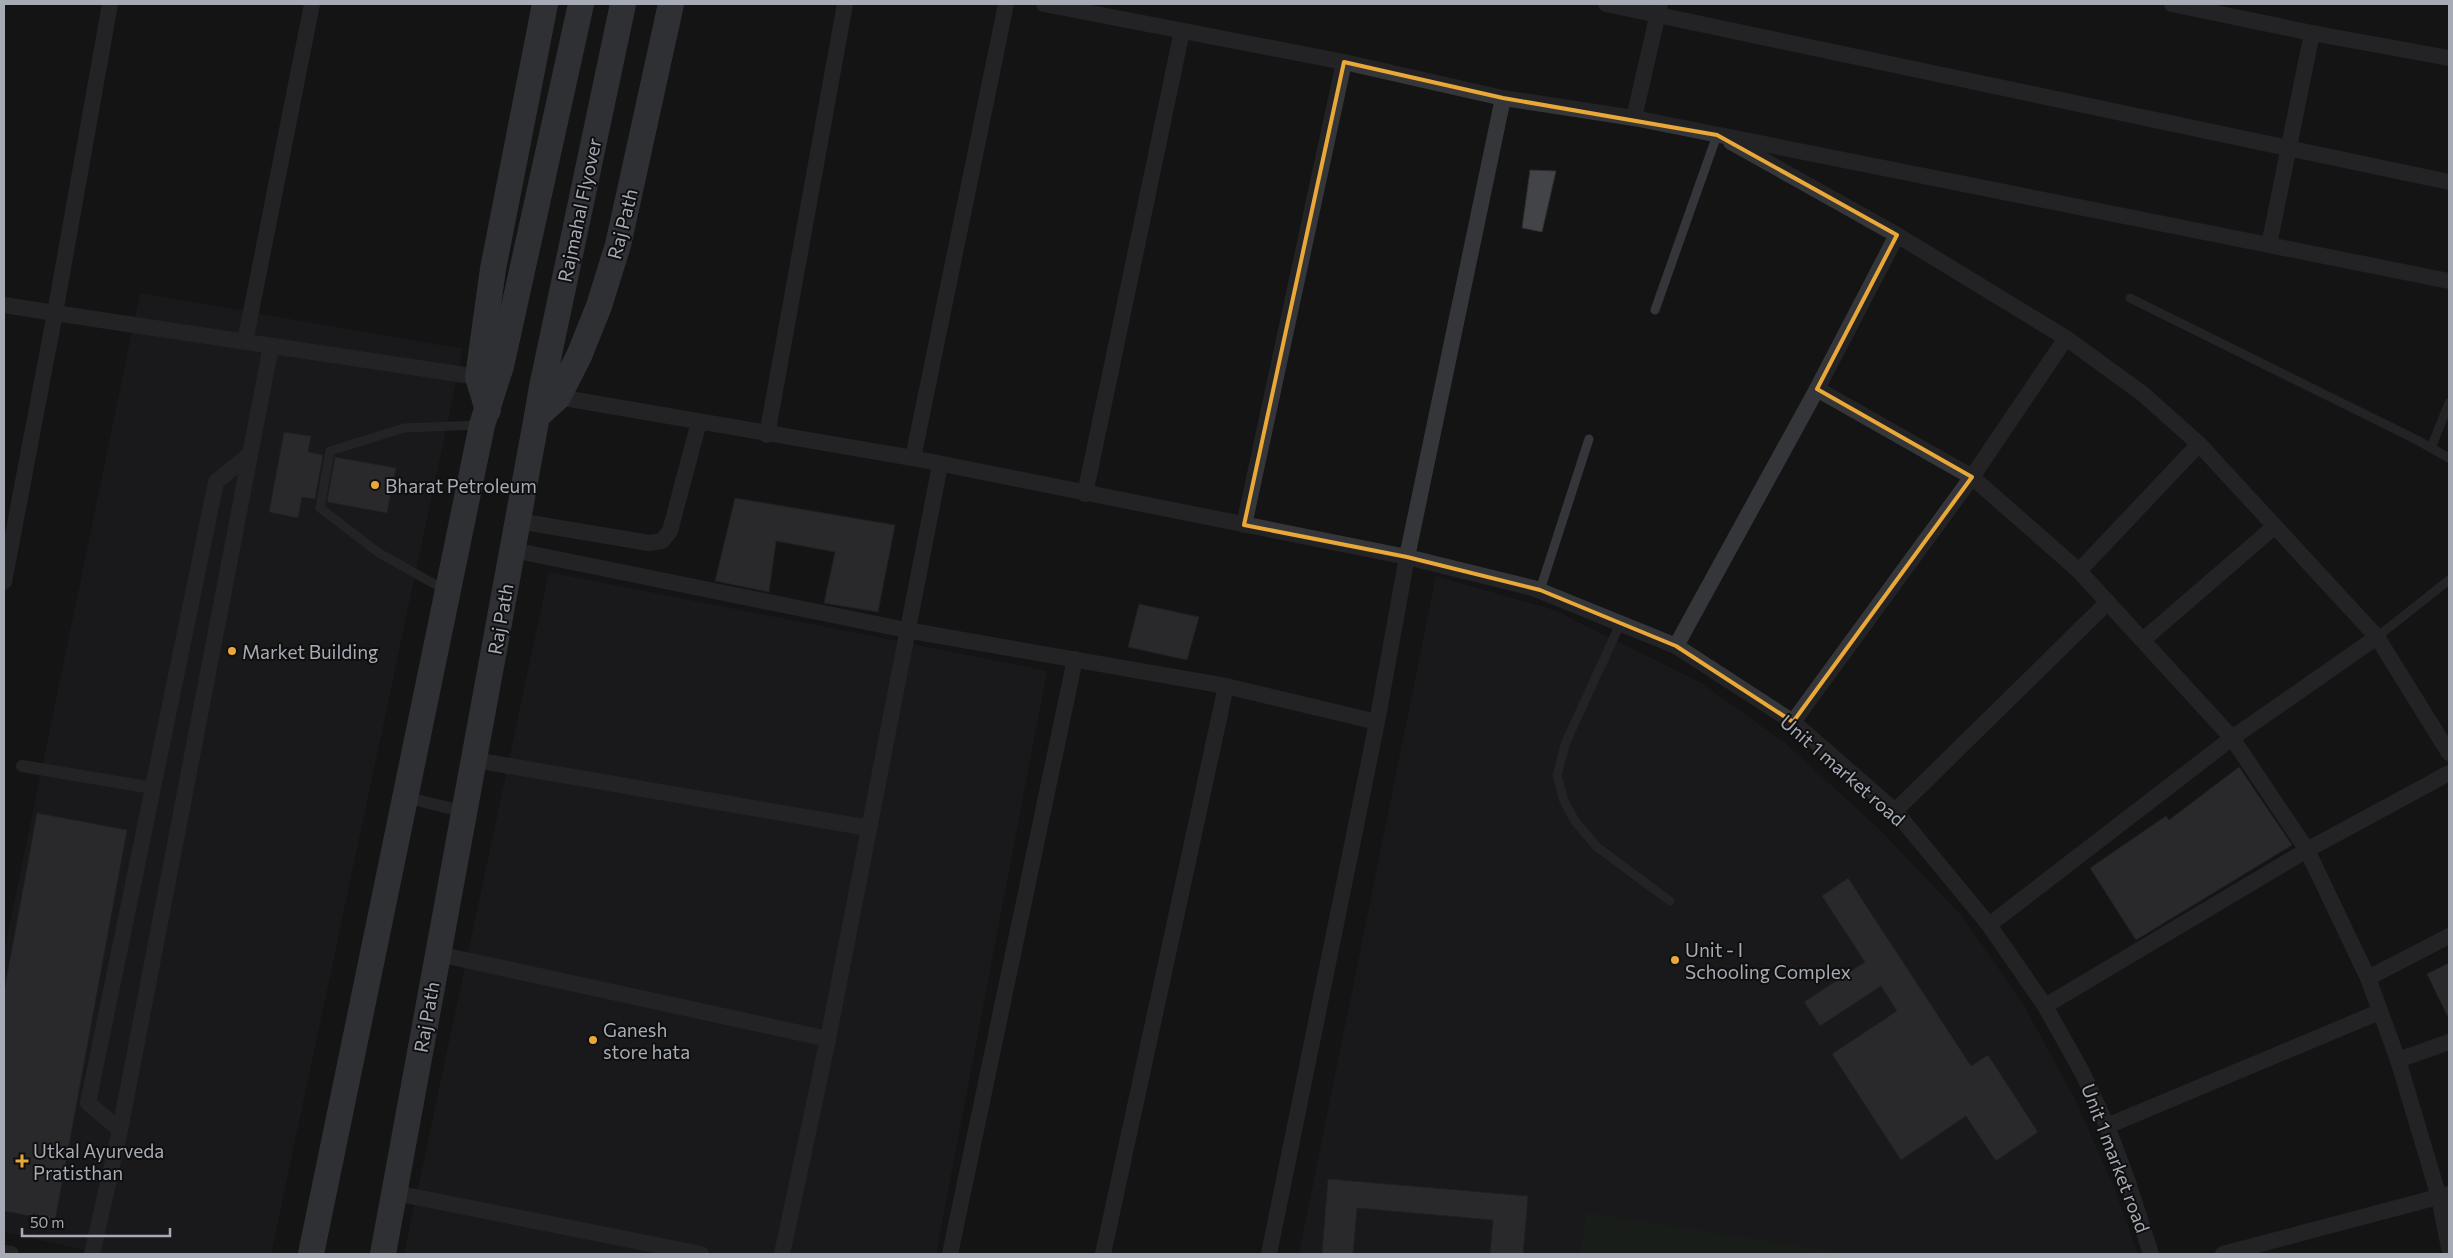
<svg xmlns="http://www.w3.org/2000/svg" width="2453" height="1258" font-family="Commissioner,sans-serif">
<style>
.built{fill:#202022}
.green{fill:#202821}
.building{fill:#434448;stroke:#2e2e31}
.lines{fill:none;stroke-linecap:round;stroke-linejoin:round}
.service{stroke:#35363a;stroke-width:9}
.pedestrian{stroke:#35363a;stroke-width:12}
.minor{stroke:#35363a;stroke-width:16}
.primary{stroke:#515359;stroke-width:26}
.marked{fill:none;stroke:#e9a838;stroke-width:4;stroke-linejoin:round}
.poi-dot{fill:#e9a838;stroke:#0f0f10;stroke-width:2}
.labels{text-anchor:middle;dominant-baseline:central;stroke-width:4;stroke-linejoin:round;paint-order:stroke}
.street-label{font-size:19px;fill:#a6abb5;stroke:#0f0f10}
.poi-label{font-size:19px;fill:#a6abb5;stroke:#0f0f10;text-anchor:start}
</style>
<rect width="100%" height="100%" fill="#141415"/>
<g class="built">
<polygon points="140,293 463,349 271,1254 103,1254 4,1232 4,952"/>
<polygon points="549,572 1047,671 936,1254 404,1254"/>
<polygon points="1436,576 1554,610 1703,684 1785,743 1878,828 1961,915 2023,1004 2075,1099 2113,1185 2138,1254 1299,1254"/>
</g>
<polygon class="green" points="1587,1213 1849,1254 1580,1254"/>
<g class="building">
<polygon points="1530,170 1556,171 1542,232 1522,228"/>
<polygon points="284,432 311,436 308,452 323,455 315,499 302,497 298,518 269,512"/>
<polygon points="335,457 396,468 387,513 327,502"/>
<polygon points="735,498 895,525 878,612 824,603 835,552 776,541 769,592 715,581"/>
<polygon points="1139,604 1199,617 1187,660 1128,647"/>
<polygon points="2239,767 2292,845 2136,940 2090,868 2166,816 2169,820"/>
<polygon points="37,813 127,830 55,1221 4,1211 4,992"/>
<polygon points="1848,878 1971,1066 1988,1055 2038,1132 1996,1161 1966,1116 1901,1160 1832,1054 1897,1011 1881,986 1820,1026 1804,1002 1865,962 1822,896"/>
<polygon points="2449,963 2449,1019 2427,974"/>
<polygon points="1328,1179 1528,1196 1523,1254 1490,1254 1493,1220 1357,1208 1353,1254 1322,1254"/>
</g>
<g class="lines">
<g class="service">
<polyline points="2130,298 2417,440 2449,458"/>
<polyline points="1655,310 1717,135"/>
<polyline points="2431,448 2449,403"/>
<polyline points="445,590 379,553 320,508 330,451 404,428 478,425"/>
<polyline points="1540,590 1589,439"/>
<polyline points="1621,622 1566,742 1557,775 1564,801 1575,821 1597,847 1670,901"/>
<polyline points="2377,637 2449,580"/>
</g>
<g class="pedestrian">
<polyline points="22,766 153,788"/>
<polyline points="405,797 465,812"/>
</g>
<g class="minor">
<polyline points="1044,4 1344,62 1503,98 1634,118 2449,281"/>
<polyline points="1606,4 2449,182"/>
<polyline points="2172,4 2312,33 2449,58"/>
<polyline points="1634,118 1660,4"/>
<polyline points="1731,142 1897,235 2066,338 2143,394 2199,444 2377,637 2449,753"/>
<polyline points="2269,245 2312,33"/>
<polyline points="4,305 55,313 110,4"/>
<polyline points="245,342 312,4"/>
<polyline points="1817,389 1897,235"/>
<polyline points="558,397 913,458 1407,557 1533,588 1676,646 1793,722 1895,811 1989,925 2045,1006 2082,1072 2107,1126 2128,1182 2151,1254"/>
<polyline points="767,435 845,4"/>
<polyline points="913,458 1006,4"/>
<polyline points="1085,494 1182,31"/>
<polyline points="518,521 649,543 662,541 670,531 699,422"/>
<polyline points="1244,525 1344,62"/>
<polyline points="513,550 906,630 1226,686 1377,722"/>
<polyline points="2079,571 2199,444"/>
<polyline points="4,582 55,313 478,377"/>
<polyline points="2143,640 2275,526"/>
<polyline points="1676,646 1817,389 1972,477 2079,571 2232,738 2307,850 2368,978 2398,1060 2439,1197 2449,1248"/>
<polyline points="1793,722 1972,477 2066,338"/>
<polyline points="475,760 869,828"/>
<polyline points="1895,811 2108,602"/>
<polyline points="1989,925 2232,738 2377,637"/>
<polyline points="438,954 828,1039"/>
<polyline points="2368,978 2449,936"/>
<polyline points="2045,1006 2307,850 2449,773"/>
<polyline points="2398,1060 2449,1042"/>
<polyline points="2107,1126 2379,1012"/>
<polyline points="120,1130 88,1103 216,482 249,455"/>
<polyline points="395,1193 701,1254"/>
<polyline points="4,1253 11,1254"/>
<polyline points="92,1254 120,1130 271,346"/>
<polyline points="782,1254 828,1039 940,465"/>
<polyline points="950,1254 1075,659"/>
<polyline points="1103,1254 1226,686"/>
<polyline points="1269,1254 1377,722 1407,557 1503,98"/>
<polyline points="2223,1254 2449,1194"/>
</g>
<g class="primary">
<polyline points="488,410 478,377 493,269 545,4"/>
<polyline points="537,416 542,387 623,4"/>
<polyline points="311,1254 482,425 501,366 581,4"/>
<polyline points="383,1254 537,416 558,397 579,356 599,306 618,245 671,4"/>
</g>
</g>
<path d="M0 0H2453V1258H0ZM1344,62L1503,98L1717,135L1897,235L1817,389L1972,477L1793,722L1676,646L1540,590L1407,557L1244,525Z" fill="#141415" fill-opacity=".55" fill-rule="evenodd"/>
<path class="marked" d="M1344,62L1503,98L1717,135L1897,235L1817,389L1972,477L1793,722L1676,646L1540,590L1407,557L1244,525Z"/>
<g class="poi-dot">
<circle cx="375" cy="485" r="5"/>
<circle cx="232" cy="651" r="5"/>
<circle cx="1675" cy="960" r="5"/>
<circle cx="593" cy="1040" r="5"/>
<path d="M19.5 1153.5h5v5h5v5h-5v5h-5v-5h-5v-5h5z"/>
</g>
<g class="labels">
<g class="street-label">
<text transform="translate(579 210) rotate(-78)">Rajmahal Flyover</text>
<text transform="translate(622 224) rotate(-76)">Raj Path</text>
<text transform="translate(500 619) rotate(-80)">Raj Path</text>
<text transform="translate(1843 770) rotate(41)">Unit 1 market road</text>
<text transform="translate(426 1017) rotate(-80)">Raj Path</text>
<text transform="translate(2116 1158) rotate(69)">Unit 1 market road</text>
</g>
<g class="poi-label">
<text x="385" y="485">Bharat Petroleum</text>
<text x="242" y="651">Market Building</text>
<text x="1685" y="949">Unit - I<tspan x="1685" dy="22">Schooling Complex</tspan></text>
<text x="603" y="1029">Ganesh<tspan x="603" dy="22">store hata</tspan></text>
<text x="33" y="1150">Utkal Ayurveda<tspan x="33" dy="22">Pratisthan</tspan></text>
</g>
</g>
<rect width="2453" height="1258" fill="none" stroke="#a6abb5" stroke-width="10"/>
<path d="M22 1228v8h148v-8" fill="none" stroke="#a6abb5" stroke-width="2.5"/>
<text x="30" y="1228" font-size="15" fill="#a6abb5" stroke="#0f0f10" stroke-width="4" paint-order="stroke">50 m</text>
</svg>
